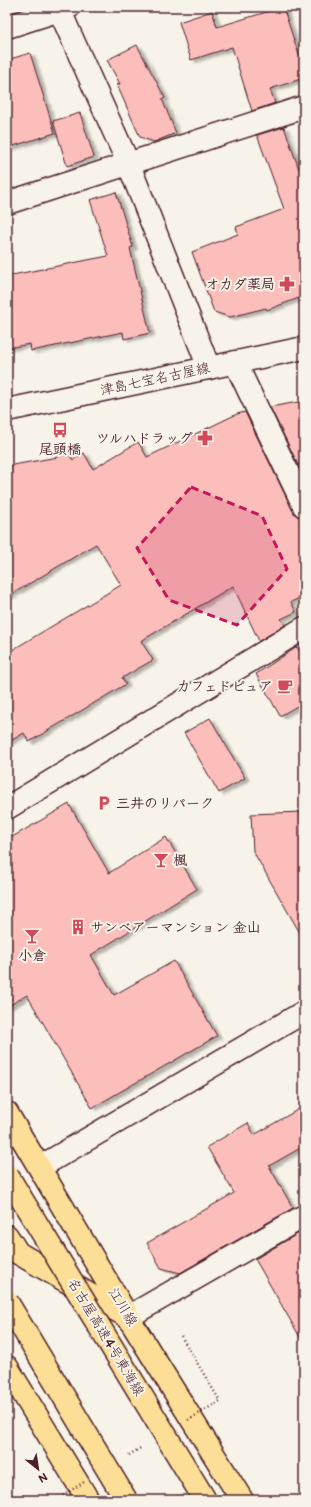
<svg xmlns="http://www.w3.org/2000/svg" width="311" height="1507" font-family="'Balsamiq Sans','Klee One',sans-serif">
<style>
.building{fill:#fbbebb;stroke:#4a1f2b;filter:url(#shadow)}
.lines{fill:none;stroke-linecap:round;stroke-linejoin:round}
.minor-casing{stroke:#4a1f2b;stroke-width:25}
.secondary-casing{stroke:#4a1f2b;stroke-width:25}
.primary-casing{stroke:#4a1f2b;stroke-width:25}
.motorway-casing{stroke:#4a1f2b;stroke-width:25}
.path{stroke:#4a1f2b;stroke-width:2.5;stroke-dasharray:1 3;stroke-linecap:butt}
.minor{stroke:#f7f3e8;stroke-width:22}
.secondary{stroke:#f7f3e8;stroke-width:22}
.primary{stroke:#fcde96;stroke-width:22}
.motorway{stroke:#fcde96;stroke-width:22}
.motorway-bridge-casing{stroke:#4a1f2b;stroke-width:25;stroke-linecap:butt}
.path-bridge{stroke:#4a1f2b;stroke-width:2.5;stroke-dasharray:1 3;stroke-linecap:butt}
.motorway-bridge{stroke:#fcde96;stroke-width:22}
.marked{fill:#c2185b;fill-opacity:0.2;stroke:#c2185b;stroke-width:3;stroke-dasharray:8 5;stroke-linejoin:round}
.labels{text-anchor:middle;dominant-baseline:central;stroke-width:4;stroke-linejoin:round;paint-order:stroke}
.poi-label{font-size:14px;font-weight:bold;fill:#4a1f2b;stroke:#f7f3e8;text-anchor:end}
.street-label{font-size:14px;fill:#4a1f2b;stroke:#f7f3e8}
</style>
<defs>
<filter id="shadow"><feDropShadow dx="4.5" dy="2.5" stdDeviation="1" flood-color="#0004"/></filter>
</defs>
<rect width="100%" height="100%" fill="#f7f3e8"/>
<filter id="ink" filterUnits="userSpaceOnUse"><feTurbulence type="fractalNoise" baseFrequency=".025" numOctaves="2"/><feDisplacementMap in="SourceGraphic" scale="8" xChannelSelector="R" yChannelSelector="G"/><feConvolveMatrix kernelMatrix="1 2 1 2 8 2 1 2 1" color-interpolation-filters="sRGB"/></filter>
<g filter="url(#ink)">
<g class="building">
<polygon points="283,7 299,55 304,54 304,78 270,89 275,103 252,111 232,47 191,60 179,22 212,11 217,27"/>
<polygon points="137,45 165,98 162,99 176,133 154,142 140,137 117,85 120,84 107,60"/>
<polygon points="30,53 55,133 7,148 7,60"/>
<polygon points="80,113 94,157 67,166 53,121"/>
<polygon points="284,127 304,183 304,296 267,310 266,308 230,317 214,312 192,252 238,234 236,227 284,209 257,135"/>
<polygon points="116,192 133,247 130,248 150,333 124,339 123,332 31,351 30,344 7,348 7,276 108,256 90,200"/>
<polygon points="304,401 304,477 270,407"/>
<polygon points="245,412 293,511 297,516 304,518 304,596 291,602 296,612 281,619 285,625 259,641 233,586 141,641 153,660 122,678 126,684 29,742 24,733 7,743 7,653 121,585 96,544 7,597 7,466 58,457 67,452 73,460 84,453 93,469 138,442 147,457 237,414"/>
<polygon points="297,647 304,658 304,702 280,716 256,674"/>
<polygon points="210,718 245,778 219,793 184,733"/>
<polygon points="69,804 109,873 166,837 197,889 91,955 114,995 174,961 217,1036 92,1108 27,995 7,1007 7,840"/>
<polygon points="301,812 303,874 304,874 304,940 253,851 251,814"/>
<polygon points="304,1106 304,1146 269,1166 293,1208 180,1273 161,1268 147,1243 234,1193 207,1147 248,1123 254,1135"/>
<polygon points="304,1230 304,1344 255,1259"/>
</g>
<g class="lines">
<g class="minor-casing">
<g id="minor">
<polyline points="58,7 129,165 209,368"/>
<polyline points="7,27 69,7"/>
<polyline points="7,203 304,107"/>
<polyline points="235,362 304,506"/>
<polyline points="7,808 304,628"/>
<polyline points="40,1167 304,1012"/>
<polyline points="128,1317 304,1216"/>
</g>
</g>
<g class="secondary-casing">
<polyline id="secondary" points="7,410 304,348"/>
</g>
<g class="primary-casing">
<g id="primary">
<polyline points="7,1113 128,1317 242,1500"/>
<polyline points="7,1367 88,1500"/>
</g>
</g>
<g class="motorway-casing">
<polyline id="motorway" points="7,1236 18,1253 128,1317"/>
</g>
<polyline class="path" points="181,1336 220,1401"/>
<use href="#minor" class="minor"/>
<use href="#secondary" class="secondary"/>
<use href="#primary" class="primary"/>
<use href="#motorway" class="motorway"/>
<g class="motorway-bridge-casing">
<g id="motorway-bridge">
<polyline points="7,1175 205,1500"/>
<polyline points="7,1302 126,1500"/>
</g>
</g>
<g class="path-bridge">
<polyline points="188,1420 220,1401"/>
<polyline points="129,1455 142,1447"/>
<polyline points="56,1500 84,1482"/>
</g>
<use href="#motorway-bridge" class="motorway-bridge"/>
</g>
</g>
<path class="marked" d="M191,487L262,516L287,569L237,625L169,600L137,548Z"/>
<defs>
<g id="pharmacy-bare" transform="scale(1.2)"><path d="M-2-6h4v4h4v4h-4v4h-4v-4h-4v-4h4Z" fill="#d1495b" stroke="#f7f3e8" stroke-width="2.5" paint-order="stroke"/></g>
<g id="bus-bare" transform="scale(1.2)"><path d="M-5-6H5V4H4V6H2V4H-2V6H-4V4H-5ZM-3.5-4V0h7V-4ZM-3.5 1.2v1.5H-2V1.2ZM2 1.2v1.5H3.5V1.2Z" fill="#d1495b" stroke="#f7f3e8" stroke-width="2.5" paint-order="stroke"/></g>
<g id="cafe-bare" transform="scale(1.2)"><path d="M-5.5-4.5H6V0H3Q3 3.5 0 3.5H-2.5Q-5.5 3.5-5.5 0ZM3-3.2v2h1.7v-2ZM-6 4.5H4V6H-6Z" fill="#d1495b" stroke="#f7f3e8" stroke-width="2.5" paint-order="stroke"/></g>
<g id="parking-bare" transform="scale(1.2)"><path d="M-3.5-5.5H1a3.5 3.5 0 0 1 0 7H-1V5.5H-3.5ZM-1-3.4V-.6H.8a1.4 1.4 0 0 0 0-2.8Z" fill="#d1495b" stroke="#f7f3e8" stroke-width="2.5" paint-order="stroke"/></g>
<g id="bar-bare" transform="scale(1.2)"><path d="M-6-5H6L.8 .8V4.5H3.5V6h-7V4.5H-.8V.8Z" fill="#d1495b" stroke="#f7f3e8" stroke-width="2.5" paint-order="stroke"/></g>
<g id="building-bare" transform="scale(1.2)"><path d="M-4-6H4V6H1V3H-1V6H-4ZM-2.5-4.3h1.7v1.8h-1.7ZM.8-4.3h1.7v1.8H.8ZM-2.5-1h1.7V.8h-1.7ZM.8-1h1.7V.8H.8Z" fill="#d1495b" stroke="#f7f3e8" stroke-width="2.5" paint-order="stroke"/></g>
</defs>
<g fill-rule="evenodd">
<use href="#pharmacy-bare" x="287" y="284"/>
<use href="#bus-bare" x="60" y="430"/>
<use href="#pharmacy-bare" x="205" y="438"/>
<use href="#cafe-bare" x="285" y="686"/>
<use href="#parking-bare" x="104" y="803"/>
<use href="#bar-bare" x="161" y="860"/>
<use href="#building-bare" x="78" y="927"/>
<use href="#bar-bare" x="32" y="936"/>
</g>
<g class="labels">
<g class="poi-label">
<text x="275" y="284">オカダ薬局</text>
<text x="193" y="438">ツルハドラッグ</text>
<text x="60" y="449" text-anchor="middle">尾頭橋</text>
<text x="273" y="686">カフェドピュア</text>
<text x="116" y="803" text-anchor="start">三井のリパーク</text>
<text x="173" y="860" text-anchor="start">楓</text>
<text x="90" y="927" text-anchor="start">サンベアーマンション 金山</text>
<text x="32" y="955" text-anchor="middle">小倉</text>
</g>
<g class="street-label">
<text transform="translate(155 379) rotate(-12)">津島七宝名古屋線</text>
<text transform="translate(123 1307) rotate(59)">江川線</text>
<text transform="translate(106 1337) rotate(59)">名古屋高速4号東海線</text>
</g>
</g>
<rect width="311" height="1507" fill="none" stroke="#f7f3e8" stroke-width="24"/>
<rect x="12" y="12" width="287" height="1483" fill="none" stroke="#4a1f2b" stroke-width="1.5" filter="url(#ink)"/>
<g transform="translate(38 1469) rotate(150)" stroke="#f7f3e8" stroke-width="3" paint-order="stroke">
<path d="M0-3L7 15L0 10L-7 15Z" fill="#4a1f2b"/>
<text y="-6" font-size="11" font-weight="bold" text-anchor="middle" fill="#4a1f2b">N</text>
</g>
</svg>
